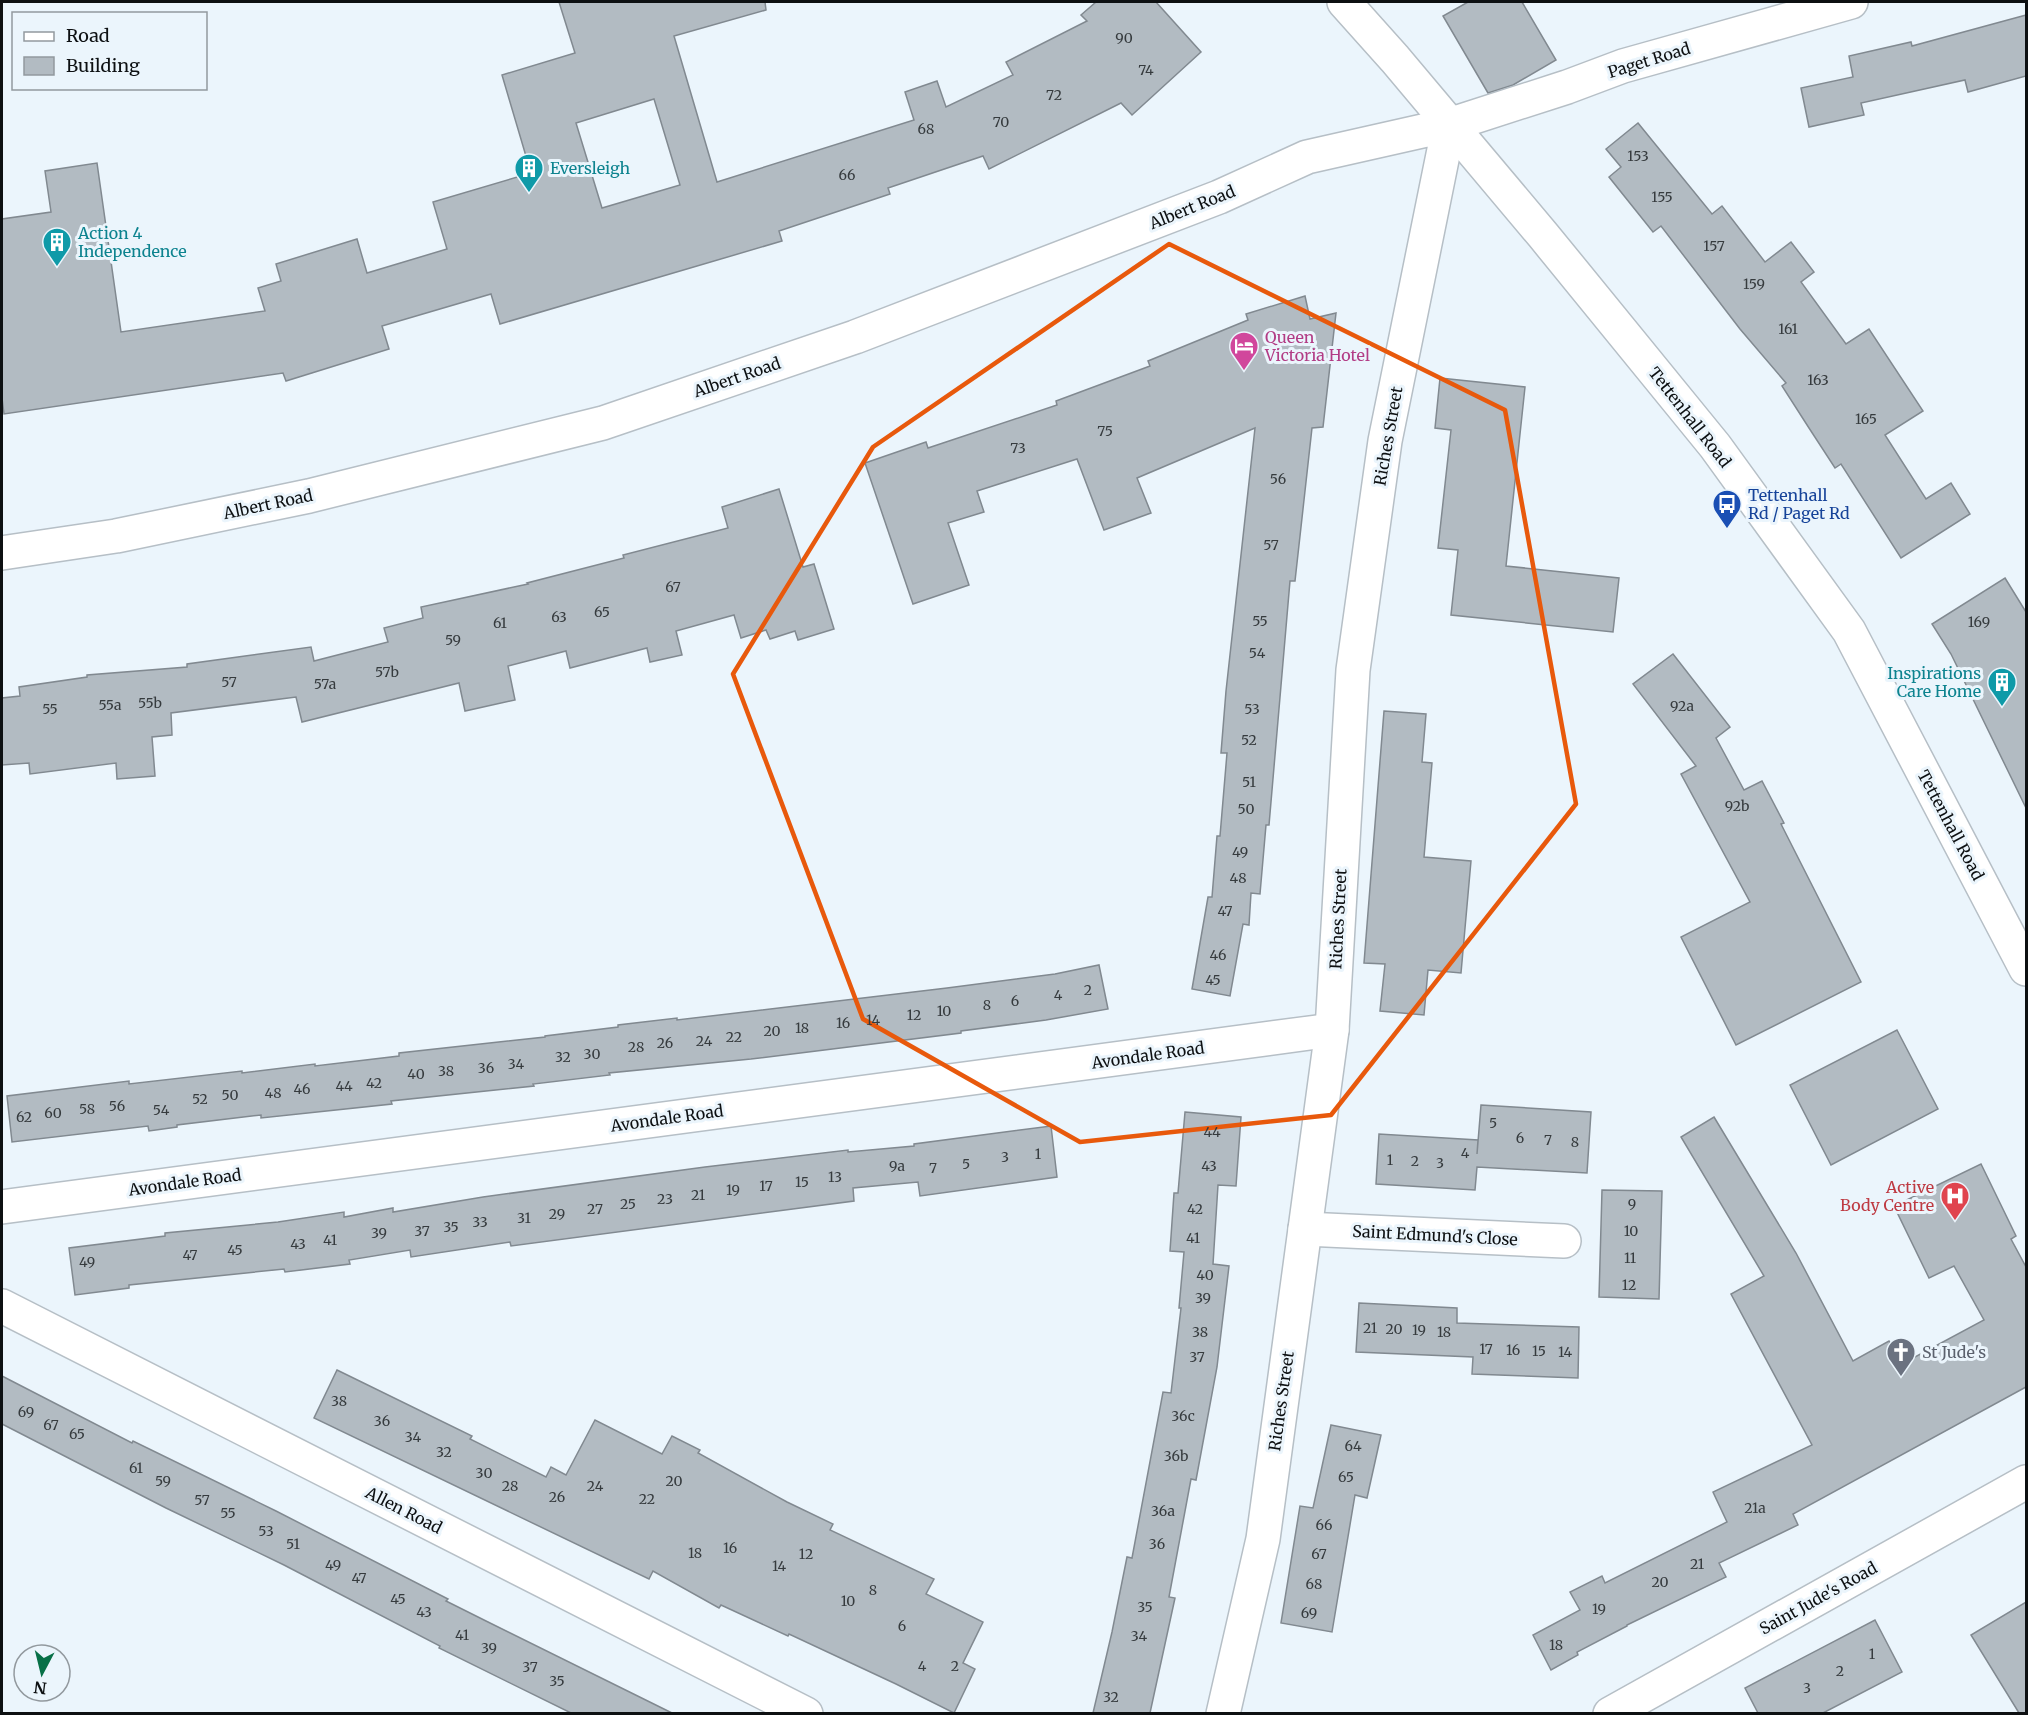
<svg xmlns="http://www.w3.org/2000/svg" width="2028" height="1715" font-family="Merriweather,serif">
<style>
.building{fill:#b2bbc2;stroke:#818990;stroke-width:1.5;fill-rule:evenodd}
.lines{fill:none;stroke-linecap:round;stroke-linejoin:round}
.minor-casing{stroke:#b6bfc6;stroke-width:36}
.tertiary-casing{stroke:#b6bfc6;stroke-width:36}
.trunk-casing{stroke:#b6bfc6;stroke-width:36}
.minor{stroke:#fff;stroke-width:33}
.tertiary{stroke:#fff;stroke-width:33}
.trunk{stroke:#fff;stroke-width:33}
.marked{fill:none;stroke:#e8590c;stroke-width:4.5;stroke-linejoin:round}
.labels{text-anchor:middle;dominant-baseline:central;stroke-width:6;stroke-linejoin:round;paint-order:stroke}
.number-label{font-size:14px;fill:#363b3e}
.street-label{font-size:16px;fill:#0d1012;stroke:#ebf5fc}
.culture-label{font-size:16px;fill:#0d838f;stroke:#ebf5fc;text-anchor:start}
.hotel-label{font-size:16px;fill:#b23c85;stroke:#ebf5fc;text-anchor:start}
.transit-label{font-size:16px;fill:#164399;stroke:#ebf5fc;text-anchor:start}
.health-label{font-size:16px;fill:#be3a42;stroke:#ebf5fc;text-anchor:end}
.worship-label{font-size:16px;fill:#5b616d;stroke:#ebf5fc;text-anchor:start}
</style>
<rect width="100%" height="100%" fill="#ebf5fc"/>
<g class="building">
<path d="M559,2H765L766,10L674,36L717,182L914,120L905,92L937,81L946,107L1013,75L1006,62L1087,21L1081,15L1096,2H1156L1201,52L1132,115L1121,103L989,169L983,156L888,188L890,194L779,231L782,241L500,324L491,294L382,326L389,349L286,381L283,373L4,414L2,398V219L51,212L45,171L97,163L121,332L265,311L258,288L281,281L276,264L357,239L367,273L447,249L433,202L531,173L502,75L575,53ZM654,99L680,185L602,208L576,123Z"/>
<polygon points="1468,2 1522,2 1556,60 1513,85 1488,93 1443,16"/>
<polygon points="2026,15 2026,76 1968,92 1965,80 1861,103 1864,115 1809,127 1801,88 1853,77 1849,56 1911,42 1912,46"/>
<polygon points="1638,123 1712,214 1722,206 1765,262 1791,242 1814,272 1801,282 1846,344 1869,329 1923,411 1885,435 1926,499 1951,483 1970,514 1901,558 1841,464 1835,468 1809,428 1782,386 1786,383 1740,329 1661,226 1653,232 1609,177 1621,167 1606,149"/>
<polygon points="1305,296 1310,319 1336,313 1323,427 1312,428 1295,581 1290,581 1269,825 1266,825 1260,894 1251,893 1249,925 1243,924 1230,996 1192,989 1208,897 1212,897 1217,836 1220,836 1227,753 1221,753 1226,691 1255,428 1137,478 1151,513 1104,530 1077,459 977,491 984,512 948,523 969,585 913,604 865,463 926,442 928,448 1057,405 1056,401 1150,366 1148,361 1248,320 1246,314"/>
<polygon points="1440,378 1525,387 1506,566 1619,578 1613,632 1451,615 1458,550 1438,548 1451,430 1435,428"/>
<polygon points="779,489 803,567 814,564 834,629 798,640 795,631 770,639 766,630 741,638 734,615 676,631 682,655 650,662 647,648 570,668 566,651 508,666 515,700 465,711 459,683 302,722 296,697 171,713 172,735 152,737 155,776 117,779 116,763 30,774 29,763 2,765 2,698 20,696 19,687 87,677 87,675 187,667 187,664 311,647 314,661 388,642 384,628 423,618 421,607 528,584 527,583 624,558 623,555 728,528 722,507"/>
<polygon points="2005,578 2026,612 2026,808 1951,654 1932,624"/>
<polygon points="1673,654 1730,727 1716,738 1744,790 1762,781 1784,823 1781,824 1861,982 1736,1045 1681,937 1750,902 1681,774 1696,766 1633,684"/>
<polygon points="1384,711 1426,714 1422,762 1432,763 1424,857 1471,861 1461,973 1428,970 1424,1015 1380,1011 1385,964 1364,963"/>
<polygon points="1099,965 1108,1009 1046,1020 961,1031 961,1033 751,1059 609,1073 610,1075 533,1084 534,1086 391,1101 392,1104 261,1118 261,1115 177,1125 177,1127 149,1131 148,1126 12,1142 7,1096 129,1081 129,1084 242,1071 242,1073 315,1064 315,1066 399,1056 399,1053 545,1037 545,1036 618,1027 618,1025 677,1018 677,1020 947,988 1055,974"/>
<polygon points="1897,1030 1938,1109 1831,1165 1790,1085"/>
<polygon points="1481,1105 1591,1112 1587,1173 1477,1167 1475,1190 1376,1184 1379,1134 1478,1140 1477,1154"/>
<polygon points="1185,1112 1241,1117 1236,1186 1218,1185 1213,1264 1229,1266 1217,1367 1196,1480 1191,1479 1169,1597 1175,1598 1150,1713 1093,1713 1112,1632 1127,1557 1132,1558 1163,1392 1171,1393 1181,1308 1179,1308 1184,1252 1170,1251 1174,1193 1178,1193"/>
<polygon points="1714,1117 1796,1253 1853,1361 1889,1341 1902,1364 1984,1320 1954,1266 1929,1278 1894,1206 1981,1164 2016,1236 2011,1239 2026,1267 2026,1387 1793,1514 1798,1525 1719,1563 1726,1577 1627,1625 1627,1626 1577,1652 1578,1655 1551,1670 1533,1635 1580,1610 1570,1592 1602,1576 1605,1583 1727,1522 1713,1492 1812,1445 1731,1294 1764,1276 1681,1137"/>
<polygon points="1051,1126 1057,1177 920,1196 918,1182 853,1188 854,1201 511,1246 510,1242 411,1257 410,1250 349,1260 350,1264 285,1272 284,1269 129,1285 129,1288 75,1295 69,1248 165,1236 165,1233 278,1222 344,1212 344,1217 393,1208 393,1212 483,1197 705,1167 848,1150 848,1152 914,1146 914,1144"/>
<polygon points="1602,1190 1662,1191 1659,1299 1599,1297"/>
<polygon points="1359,1303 1457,1308 1457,1323 1579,1327 1578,1378 1472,1374 1473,1357 1356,1352"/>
<polygon points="337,1370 472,1436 470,1439 546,1477 551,1467 566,1475 595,1420 662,1454 672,1436 700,1450 698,1453 787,1502 833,1524 830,1530 934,1579 926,1594 983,1622 963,1663 975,1669 954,1713 896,1684 789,1634 788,1636 721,1605 719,1608 653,1571 649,1579 314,1418"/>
<polygon points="2,1376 132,1443 133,1441 276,1511 448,1599 446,1601 486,1621 672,1713 571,1713 439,1648 440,1646 284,1565 166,1508 2,1424"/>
<polygon points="1331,1425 1381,1435 1367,1498 1355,1495 1332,1632 1281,1623 1300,1506 1313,1508"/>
<polygon points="2026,1602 2026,1713 2019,1713 1971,1635"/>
<polygon points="1875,1620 1902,1672 1823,1713 1758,1713 1745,1688"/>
</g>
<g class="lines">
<g class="minor-casing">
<g id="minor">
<polyline points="2,553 116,536 309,496 603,423 855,337 1219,197 1307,157 1449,125 1385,441 1353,670 1332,1030 1263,1539 1223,1714"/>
<polyline points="2,1207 1332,1030"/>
<polyline points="1305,1229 1564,1241"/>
<polyline points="2,1306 806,1714"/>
<polyline points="1610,1714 2026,1482"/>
</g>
</g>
<g class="tertiary-casing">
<polyline id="tertiary" points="1449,125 1567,87 1623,66 1851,2"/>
</g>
<g class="trunk-casing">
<polyline id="trunk" points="1344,2 1395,59 1543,235 1715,446 1849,631 2026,969"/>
</g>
<use href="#minor" class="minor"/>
<use href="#tertiary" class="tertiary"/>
<use href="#trunk" class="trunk"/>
</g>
<path class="marked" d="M1169,244L1505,410L1576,804L1331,1115L1080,1142L863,1019L733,674L873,447Z"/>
<defs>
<g id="building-pin" transform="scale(1.5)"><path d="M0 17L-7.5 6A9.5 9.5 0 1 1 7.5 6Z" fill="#0f9aa8" stroke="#ebf5fc"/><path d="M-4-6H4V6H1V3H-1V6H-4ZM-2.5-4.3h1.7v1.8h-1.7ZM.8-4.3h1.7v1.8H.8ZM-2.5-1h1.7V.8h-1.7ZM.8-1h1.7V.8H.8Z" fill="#fff"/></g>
<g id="hotel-pin" transform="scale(1.5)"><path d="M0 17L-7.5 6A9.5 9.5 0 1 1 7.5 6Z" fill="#d1479c" stroke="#ebf5fc"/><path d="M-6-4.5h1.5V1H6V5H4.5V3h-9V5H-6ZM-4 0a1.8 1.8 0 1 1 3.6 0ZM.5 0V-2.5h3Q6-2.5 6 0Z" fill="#fff"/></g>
<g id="bus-pin" transform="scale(1.5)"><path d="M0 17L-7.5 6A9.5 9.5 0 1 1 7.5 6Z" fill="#1a4fb4" stroke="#ebf5fc"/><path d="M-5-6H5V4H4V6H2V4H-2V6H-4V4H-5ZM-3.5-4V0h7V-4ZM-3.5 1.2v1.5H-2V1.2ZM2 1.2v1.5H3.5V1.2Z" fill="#fff"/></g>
<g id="hospital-pin" transform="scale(1.5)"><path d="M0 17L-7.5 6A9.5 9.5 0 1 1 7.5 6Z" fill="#e0444e" stroke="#ebf5fc"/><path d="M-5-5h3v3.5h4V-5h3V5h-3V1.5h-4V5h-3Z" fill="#fff"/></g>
<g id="church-pin" transform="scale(1.5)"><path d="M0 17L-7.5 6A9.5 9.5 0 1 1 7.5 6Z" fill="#6b7280" stroke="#ebf5fc"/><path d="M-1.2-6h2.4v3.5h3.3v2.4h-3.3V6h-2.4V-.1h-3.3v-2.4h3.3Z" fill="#fff"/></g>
</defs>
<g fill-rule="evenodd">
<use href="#building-pin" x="529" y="168"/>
<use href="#building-pin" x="57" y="242"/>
<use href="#hotel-pin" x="1244" y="346"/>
<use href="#bus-pin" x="1727" y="504"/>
<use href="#building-pin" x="2002" y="682"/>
<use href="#hospital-pin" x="1955" y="1196"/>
<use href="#church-pin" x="1901" y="1352"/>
</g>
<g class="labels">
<g class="number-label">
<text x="1124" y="38">90</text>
<text x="1146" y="70">74</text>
<text x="1054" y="95">72</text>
<text x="1001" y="122">70</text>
<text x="926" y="129">68</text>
<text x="1638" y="156">153</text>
<text x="847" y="175">66</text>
<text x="1662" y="197">155</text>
<text x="1714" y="246">157</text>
<text x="1754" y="284">159</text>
<text x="1788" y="329">161</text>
<text x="1818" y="380">163</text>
<text x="1866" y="419">165</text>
<text x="1105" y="431">75</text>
<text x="1018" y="448">73</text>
<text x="1278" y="479">56</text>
<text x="1271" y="545">57</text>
<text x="673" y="587">67</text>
<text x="602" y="612">65</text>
<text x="559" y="617">63</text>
<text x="1260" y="621">55</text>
<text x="1979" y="622">169</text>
<text x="500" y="623">61</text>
<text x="453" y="640">59</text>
<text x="1257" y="653">54</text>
<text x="387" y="672">57b</text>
<text x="229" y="682">57</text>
<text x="325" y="684">57a</text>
<text x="150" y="703">55b</text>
<text x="110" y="705">55a</text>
<text x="1682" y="706">92a</text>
<text x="50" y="709">55</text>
<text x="1252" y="709">53</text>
<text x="1249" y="740">52</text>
<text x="1249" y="782">51</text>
<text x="1737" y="806">92b</text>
<text x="1246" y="809">50</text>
<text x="1240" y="852">49</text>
<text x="1238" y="878">48</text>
<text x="1225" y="911">47</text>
<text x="1218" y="955">46</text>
<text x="1213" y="980">45</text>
<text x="1088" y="990">2</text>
<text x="1058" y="995">4</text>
<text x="1015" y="1001">6</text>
<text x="987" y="1005">8</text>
<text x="944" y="1011">10</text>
<text x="914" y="1015">12</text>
<text x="873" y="1020">14</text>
<text x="843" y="1023">16</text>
<text x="802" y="1028">18</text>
<text x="772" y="1031">20</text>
<text x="734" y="1037">22</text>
<text x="704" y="1041">24</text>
<text x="665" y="1043">26</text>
<text x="636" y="1047">28</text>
<text x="592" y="1054">30</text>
<text x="563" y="1057">32</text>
<text x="516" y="1064">34</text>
<text x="486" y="1068">36</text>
<text x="446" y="1071">38</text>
<text x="416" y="1074">40</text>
<text x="374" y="1083">42</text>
<text x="344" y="1086">44</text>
<text x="302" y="1089">46</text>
<text x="273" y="1093">48</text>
<text x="230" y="1095">50</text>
<text x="200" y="1099">52</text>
<text x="117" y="1106">56</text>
<text x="87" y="1109">58</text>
<text x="161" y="1110">54</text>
<text x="53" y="1113">60</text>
<text x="24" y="1117">62</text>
<text x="1493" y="1123">5</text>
<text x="1212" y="1132">44</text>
<text x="1520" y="1138">6</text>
<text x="1548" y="1140">7</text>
<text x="1575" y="1142">8</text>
<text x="1465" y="1153">4</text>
<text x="1038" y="1154">1</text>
<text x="1005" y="1157">3</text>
<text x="1390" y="1160">1</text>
<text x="1415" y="1161">2</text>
<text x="1440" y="1163">3</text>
<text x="966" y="1164">5</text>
<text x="897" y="1166">9a</text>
<text x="1209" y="1166">43</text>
<text x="933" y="1168">7</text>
<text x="835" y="1177">13</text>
<text x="802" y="1182">15</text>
<text x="766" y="1186">17</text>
<text x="733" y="1190">19</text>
<text x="698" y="1195">21</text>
<text x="665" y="1199">23</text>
<text x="628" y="1204">25</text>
<text x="1632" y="1204">9</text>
<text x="595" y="1209">27</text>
<text x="1195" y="1209">42</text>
<text x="557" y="1214">29</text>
<text x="524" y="1218">31</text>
<text x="480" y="1222">33</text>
<text x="451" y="1227">35</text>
<text x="422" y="1231">37</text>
<text x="1631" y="1231">10</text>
<text x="379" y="1233">39</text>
<text x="1193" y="1238">41</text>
<text x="330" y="1240">41</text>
<text x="298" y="1244">43</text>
<text x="235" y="1250">45</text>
<text x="190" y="1255">47</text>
<text x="1630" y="1258">11</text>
<text x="87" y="1262">49</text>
<text x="1205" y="1275">40</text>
<text x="1629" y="1285">12</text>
<text x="1203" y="1298">39</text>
<text x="1370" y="1328">21</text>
<text x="1394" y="1329">20</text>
<text x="1419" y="1330">19</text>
<text x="1200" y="1332">38</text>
<text x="1444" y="1332">18</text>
<text x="1486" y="1349">17</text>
<text x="1513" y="1350">16</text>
<text x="1539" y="1351">15</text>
<text x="1565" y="1352">14</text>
<text x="1197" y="1357">37</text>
<text x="339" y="1401">38</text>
<text x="26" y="1412">69</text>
<text x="1183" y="1416">36c</text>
<text x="382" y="1421">36</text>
<text x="51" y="1425">67</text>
<text x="77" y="1434">65</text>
<text x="413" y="1437">34</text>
<text x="1353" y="1446">64</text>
<text x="444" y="1452">32</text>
<text x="1176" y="1456">36b</text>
<text x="136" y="1468">61</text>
<text x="484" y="1473">30</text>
<text x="1346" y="1477">65</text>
<text x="163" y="1481">59</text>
<text x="674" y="1481">20</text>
<text x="510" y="1486">28</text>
<text x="595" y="1486">24</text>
<text x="557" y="1497">26</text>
<text x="647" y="1499">22</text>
<text x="202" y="1500">57</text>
<text x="1755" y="1508">21a</text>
<text x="1163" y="1511">36a</text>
<text x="228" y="1513">55</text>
<text x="1324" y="1525">66</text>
<text x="266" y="1531">53</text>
<text x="293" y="1544">51</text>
<text x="1157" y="1544">36</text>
<text x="730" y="1548">16</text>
<text x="695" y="1553">18</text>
<text x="806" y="1554">12</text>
<text x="1319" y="1554">67</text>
<text x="1697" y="1564">21</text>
<text x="333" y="1565">49</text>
<text x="779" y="1566">14</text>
<text x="359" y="1578">47</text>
<text x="1660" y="1582">20</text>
<text x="1314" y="1584">68</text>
<text x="873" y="1590">8</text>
<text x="398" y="1599">45</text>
<text x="848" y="1601">10</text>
<text x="1145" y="1607">35</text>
<text x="1599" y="1609">19</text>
<text x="424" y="1612">43</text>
<text x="1309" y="1613">69</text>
<text x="902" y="1626">6</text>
<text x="462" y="1635">41</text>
<text x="1139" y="1636">34</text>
<text x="1556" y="1645">18</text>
<text x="489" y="1648">39</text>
<text x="1872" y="1654">1</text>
<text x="922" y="1666">4</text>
<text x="955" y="1666">2</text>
<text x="530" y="1667">37</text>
<text x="1840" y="1671">2</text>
<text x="557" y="1681">35</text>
<text x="1807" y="1688">3</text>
<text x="1111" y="1697">32</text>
</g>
<g class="street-label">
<text transform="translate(1649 60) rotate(-17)">Paget Road</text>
<text transform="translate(1192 207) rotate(-22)">Albert Road</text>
<text transform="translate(737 377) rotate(-19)">Albert Road</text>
<text transform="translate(1690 417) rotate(52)">Tettenhall Road</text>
<text transform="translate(1388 436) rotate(-80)">Riches Street</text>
<text transform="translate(268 504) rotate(-12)">Albert Road</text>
<text transform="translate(1951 825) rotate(62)">Tettenhall Road</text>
<text transform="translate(1338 919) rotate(-87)">Riches Street</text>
<text transform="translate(1148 1055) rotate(-8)">Avondale Road</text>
<text transform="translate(667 1118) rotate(-8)">Avondale Road</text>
<text transform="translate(185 1182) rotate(-8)">Avondale Road</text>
<text transform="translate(1435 1235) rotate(3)">Saint Edmund's Close</text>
<text transform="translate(1281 1401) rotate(-82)">Riches Street</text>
<text transform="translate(404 1510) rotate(27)">Allen Road</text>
<text transform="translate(1818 1598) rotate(-29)">Saint Jude's Road</text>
</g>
<g class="culture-label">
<text x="550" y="168">Eversleigh</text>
<text x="78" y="233">Action 4<tspan x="78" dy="18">Independence</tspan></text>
<text x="1981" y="673" text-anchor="end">Inspirations<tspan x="1981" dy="18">Care Home</tspan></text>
</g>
<g class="hotel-label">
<text x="1265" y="337">Queen<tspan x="1265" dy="18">Victoria Hotel</tspan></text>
</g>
<g class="transit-label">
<text x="1748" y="495">Tettenhall<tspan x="1748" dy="18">Rd / Paget Rd</tspan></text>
</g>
<g class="health-label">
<text x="1934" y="1187">Active<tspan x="1934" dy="18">Body Centre</tspan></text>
</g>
<g class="worship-label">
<text x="1922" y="1352">St Jude's</text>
</g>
</g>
<rect width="2028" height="1715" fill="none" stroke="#0d1012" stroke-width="6"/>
<rect x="12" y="12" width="195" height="78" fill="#ebf5fc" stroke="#92999e" stroke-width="1.5"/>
<rect x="24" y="32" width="30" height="9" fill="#ffffff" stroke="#92999e" stroke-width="1.5"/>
<text x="66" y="42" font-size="18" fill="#0d1012">Road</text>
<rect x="24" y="57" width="30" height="18" fill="#b2bbc2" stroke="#92999e" stroke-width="1.5"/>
<text x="66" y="72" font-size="18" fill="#0d1012">Building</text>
<g transform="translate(42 1673) rotate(187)"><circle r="28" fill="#ebf5fc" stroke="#92999e" stroke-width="1.5"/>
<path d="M0-4.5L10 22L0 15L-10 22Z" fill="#077047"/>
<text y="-9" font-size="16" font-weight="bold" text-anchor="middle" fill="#0d1012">N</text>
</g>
</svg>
